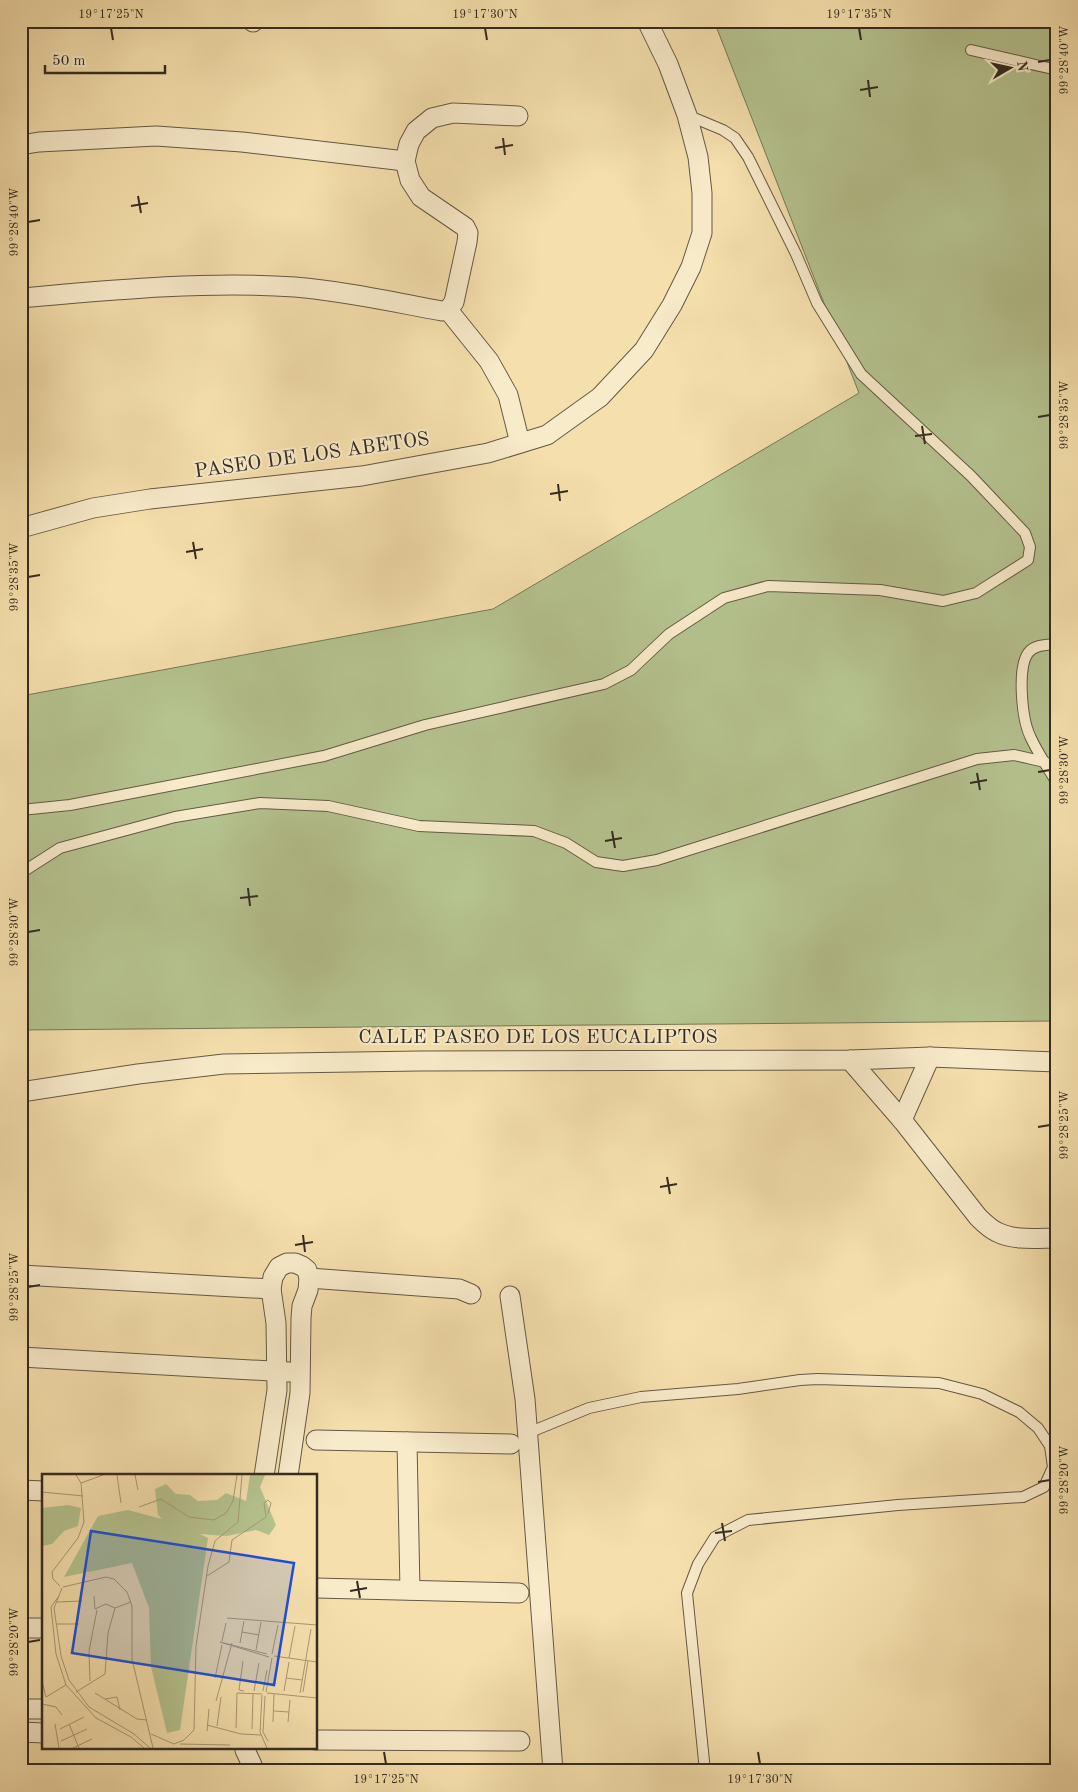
<svg xmlns="http://www.w3.org/2000/svg" width="1078" height="1792" font-family="'Old Standard TT',serif">
<style>
.green{fill:#b5c38f;stroke:#747858}
.lines{fill:none;stroke-linecap:round;stroke-linejoin:round}
.service-casing{stroke:#645945;stroke-width:12}
.minor-casing{stroke:#645945;stroke-width:21}
.service{stroke:#f8ebca;stroke-width:10}
.minor{stroke:#f8ebca;stroke-width:19}
.ticks{fill:none;stroke:#342c22;stroke-width:2}
.labels{text-anchor:middle;dominant-baseline:central;stroke-width:4;stroke-linejoin:round;paint-order:stroke}
.street-label{font-size:20px;fill:#342c22;stroke:#f8ebca}
.inset-road{fill:none;stroke:#a89875;stroke-width:1}
.view{fill:#1d4ed8;fill-opacity:0.15;stroke:#1d4ed8;stroke-width:2.5}
.inset-edge{fill:none;stroke:#342c22;stroke-width:2.5}
.neatline{fill:none;stroke:#342c22;stroke-width:2}
.ticks-label{font-size:12px;text-anchor:middle;fill:#342c22}
</style>
<rect width="100%" height="100%" fill="#f5e0ad"/>
<filter id="stains"><feTurbulence type="fractalNoise" baseFrequency=".004" numOctaves="4"/><feColorMatrix values="0 0 0 0 .2 0 0 0 0 .09 0 0 0 0 .02 0 0 0 .5 -.17"/></filter>
<radialGradient id="worn" r=".72"><stop offset=".6" stop-color="#630" stop-opacity="0"/><stop offset="1" stop-color="#630" stop-opacity=".3"/></radialGradient>
<polygon class="green" points="714,21 1057,21 1057,1021 21,1030 21,696 493,609 859,393"/>
<g class="lines">
<g class="service-casing">
<g id="service">
<polyline points="971,50 1057,70"/>
<path d="M1057,644C1047,645 1035,644 1028,653C1017,669 1022,719 1030,736C1037,752 1048,768 1057,783"/>
<polyline points="21,810 70,805 324,756 425,725 604,684 631,670 669,634 724,598 768,586 880,590 943,601 976,593 1028,560 1030,547 1025,533 971,476 861,374 817,303 796,254 748,157 735,138 723,130 687,115"/>
<polyline points="21,873 60,848 175,817 260,803 328,806 419,826 534,831 566,843 596,862 623,866 657,860 977,759 1014,755 1045,762"/>
<polyline points="528,1433 589,1408 641,1397 738,1389 800,1380 818,1379 939,1383 982,1394 1019,1412 1038,1428 1050,1446 1053,1467 1044,1487 1023,1497 898,1505 748,1520 715,1537 698,1564 687,1593 705,1771"/>
</g>
</g>
<g class="minor-casing">
<g id="minor">
<polyline points="253,21 253,22"/>
<polyline points="21,145 39,142 156,136 242,142 405,161"/>
<path d="M21,298C112,290 204,281 295,287C344,291 393,302 442,311L448,310"/>
<polyline points="448,310 454,302 467,242 468,233 465,227 421,197 410,180 405,161 409,144 416,131 432,118 453,113 518,116"/>
<polyline points="448,310 489,361 508,395 520,443"/>
<polyline points="21,528 93,508 150,499 362,476 488,453 547,435 600,397 644,350 672,305 691,267 702,233 702,193 698,157 687,115 668,64 647,21"/>
<path d="M850,1060L902,1120L978,1217C984,1223 990,1229 997,1232C1014,1241 1038,1238 1057,1238"/>
<polyline points="21,1092 138,1074 224,1064 420,1061 850,1060 930,1057 1057,1062"/>
<polyline points="902,1120 930,1057"/>
<polyline points="21,1275 271,1289"/>
<polyline points="309,1278 459,1289 471,1294"/>
<polyline points="510,1296 525,1399 553,1771"/>
<polyline points="21,1357 289,1372"/>
<polyline points="316,1440 511,1444"/>
<polyline points="407,1442 410,1590"/>
<polyline points="264,1476 277,1390 276,1323 271,1289 273,1277 279,1267 287,1263 295,1263 302,1266 307,1270 309,1278 308,1290 302,1306 301,1318 300,1393 288,1476"/>
<polyline points="21,1490 44,1491"/>
<polyline points="316,1588 519,1593"/>
<polyline points="21,1628 44,1628"/>
<polyline points="21,1709 44,1709"/>
<polyline points="21,1732 44,1733"/>
<polyline points="316,1740 520,1741"/>
<polyline points="245,1750 252,1765 252,1771"/>
</g>
</g>
<use href="#service" class="service"/>
<use href="#minor" class="minor"/>
</g>
<path class="ticks" d="M111,28L113,40M485,28L487,40M859,28L861,40M1038,62L1050,60M868,80L870,97M860,90L878,87M503,138L505,155M495,148L513,145M138,196L141,213M131,206L148,203M28,222L40,220M1038,417L1050,415M922,426L925,444M915,436L932,434M558,484L560,501M550,494L568,491M193,542L196,559M186,552L203,549M28,577L40,575M1038,772L1050,770M977,773L980,790M970,783L987,780M612,831L615,848M605,841L622,838M248,888L250,906M240,898L258,896M28,932L40,930M1038,1127L1050,1125M667,1177L670,1194M660,1187L677,1184M303,1235L305,1252M295,1245L313,1242M28,1287L40,1285M1038,1482L1050,1480M722,1523L725,1541M715,1533L732,1531M357,1581L360,1598M350,1591L367,1588M28,1642L40,1640M384,1752L386,1764M758,1752L760,1764"/>
<g class="labels">
<g class="street-label">
<text transform="translate(312 456) rotate(-8)">PASEO DE LOS ABETOS</text>
<text x="538" y="1038">CALLE PASEO DE LOS EUCALIPTOS</text>
</g>
</g>
<g transform="translate(42 1474)">
<rect width="275" height="275" fill="#f5e0ad"/>
<path d="M208,1H223L218,13L234,51L227,61L214,56L185,62L158,60L166,64L138,256L125,259L109,193L107,134L90,89L22,103L56,42L86,36L120,45L116,41L113,15L124,10L134,20L148,21L156,27L175,26L184,19L204,27ZM26,31L39,34L36,52L22,57L10,70L0,72V34Z" fill="#b5c38f"/>
<path class="inset-road" d="M75,1L79,29M93,1L96,16M39,9L61,1M0,18L41,22M97,33L119,25L147,43L172,46L184,39L191,27L195,1M165,102L187,88L190,66L224,43L222,29L226,26L229,29L226,40M18,112L11,105L10,98L36,64L42,48L39,9L34,1M21,113L64,103L72,105L85,118L90,132V185L111,274M20,114L12,134L19,182L27,206L47,233L92,260L108,274M17,122L9,133L14,180L24,211L54,244L89,263L102,274M52,122L53,135L64,130L73,134M15,128L40,127M73,134L89,128M185,144L275,151M15,150H37M200,158L217,161M180,167L184,149M178,168L227,183M178,168L225,180M198,169L202,147M214,176L219,148M230,180L236,151M232,182L275,188M247,184L253,152M201,187L197,216L202,217M173,204L180,171M244,204L260,206M0,207L4,223M48,207L47,177L55,136M212,217L217,189M221,217L225,196M242,217L247,188M34,218L63,200L66,159L73,134M224,218L230,184M261,218L266,187M53,219L95,245L105,246M225,219L275,224M258,219L269,155M220,221L218,258L225,274M223,222L221,258L226,267M4,223L24,211M63,225L75,223L78,236M174,227L190,169M0,230L14,233L20,241M232,237L247,238M231,248L232,220M246,248L248,226M13,250L17,274M27,250L37,274M165,251L199,260L219,261M175,252L179,223M194,254L195,219L220,220M18,255L42,243M210,255L211,220M165,257L167,235M109,260L132,270L142,266L152,256L154,172L166,92L173,67L196,48L200,1M19,267L45,255M138,270L188,271M31,274L50,265"/>
<path class="view" d="M49,57L252,89L232,211L30,179Z"/>
<rect width="275" height="275" class="inset-edge"/>
</g>
<rect width="1078" height="1792" fill="none" stroke="#f5e0ad" stroke-width="55"/>
<g transform="translate(1010 68) rotate(81)" stroke="#f8ebca" stroke-width="4" paint-order="stroke">
<path d="M0-4L9 19L0 12L-9 19Z" fill="#342c22"/>
<text y="-8" font-size="14" font-weight="bold" text-anchor="middle" fill="#342c22">N</text>
</g>
<path d="M45 65v8h120v-8" fill="none" stroke="#342c22" stroke-width="2.5"/>
<text x="52" y="65" font-size="15" fill="#342c22" stroke="#f8ebca" stroke-width="4" paint-order="stroke">50 m</text>
<rect x="28" y="28" width="1022" height="1736" class="neatline"/>
<g class="ticks-label">
<text x="111" y="18">19°17'25"N</text>
<text x="485" y="18">19°17'30"N</text>
<text x="859" y="18">19°17'35"N</text>
<text transform="translate(1064 60) rotate(-90)" y="4">99°28'40"W</text>
<text transform="translate(14 222) rotate(-90)" y="4">99°28'40"W</text>
<text transform="translate(1064 415) rotate(-90)" y="4">99°28'35"W</text>
<text transform="translate(14 577) rotate(-90)" y="4">99°28'35"W</text>
<text transform="translate(1064 770) rotate(-90)" y="4">99°28'30"W</text>
<text transform="translate(14 932) rotate(-90)" y="4">99°28'30"W</text>
<text transform="translate(1064 1125) rotate(-90)" y="4">99°28'25"W</text>
<text transform="translate(14 1287) rotate(-90)" y="4">99°28'25"W</text>
<text transform="translate(1064 1480) rotate(-90)" y="4">99°28'20"W</text>
<text transform="translate(14 1642) rotate(-90)" y="4">99°28'20"W</text>
<text x="386" y="1783">19°17'25"N</text>
<text x="760" y="1783">19°17'30"N</text>
</g>
<rect width="100%" height="100%" filter="url(#stains)"/>
<rect width="100%" height="100%" fill="url(#worn)"/>
</svg>
